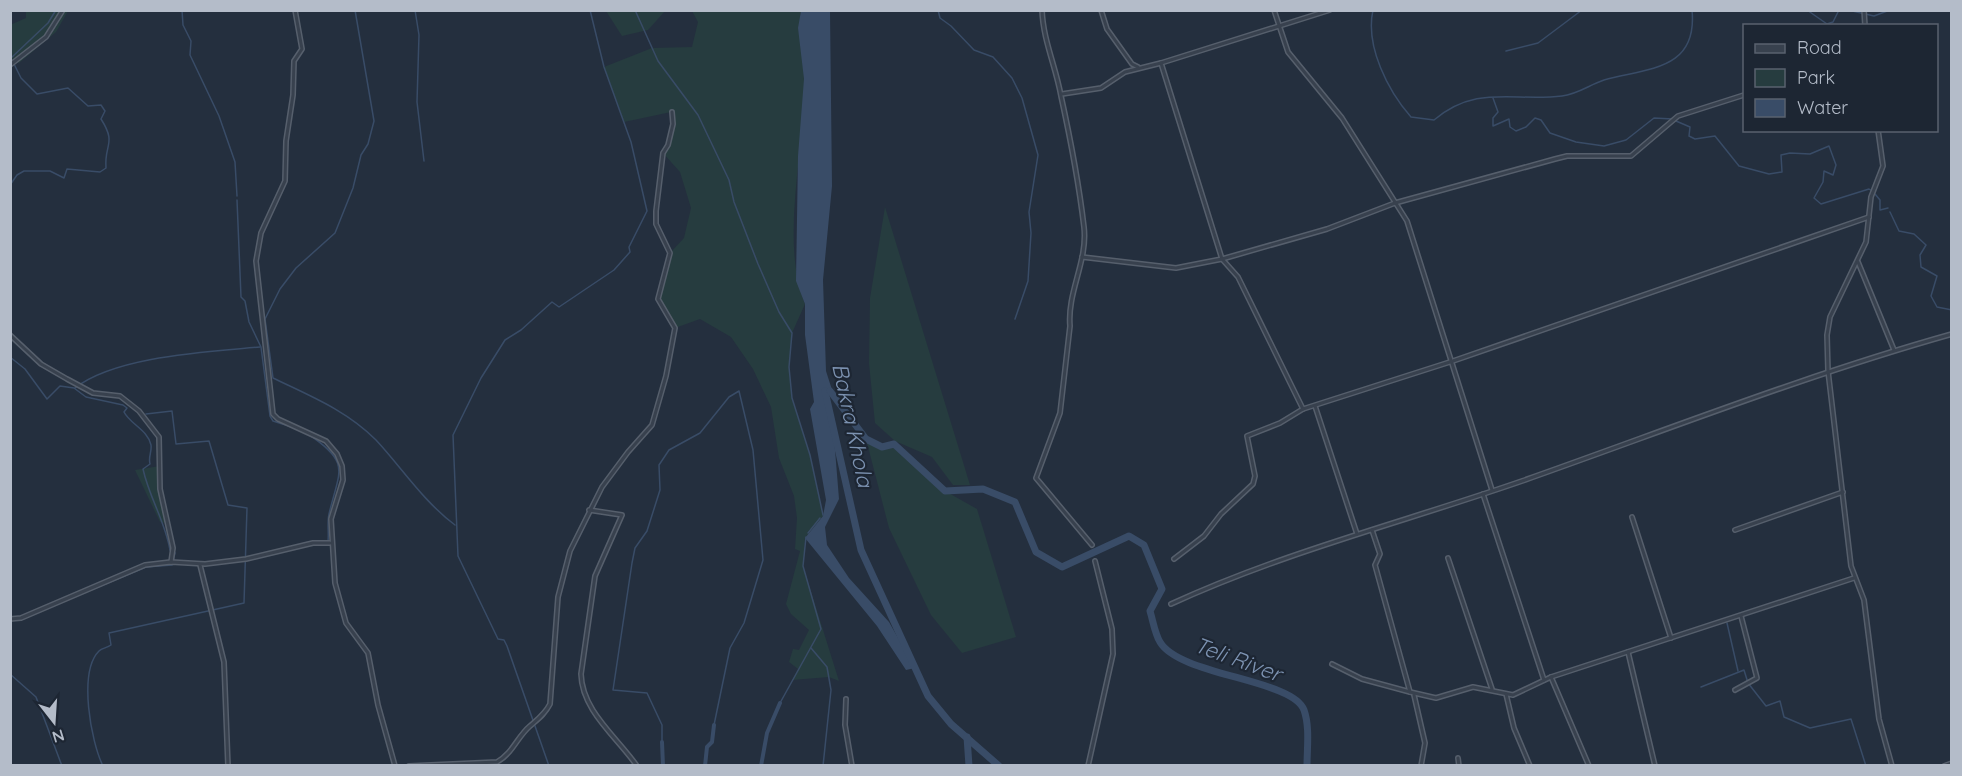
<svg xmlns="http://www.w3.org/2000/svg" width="1962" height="776" font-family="Quicksand,sans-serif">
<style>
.green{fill:#263c3f}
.water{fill:#394c67}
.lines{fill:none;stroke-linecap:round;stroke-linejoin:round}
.stream{stroke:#394c67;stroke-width:1.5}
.canal{stroke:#394c67;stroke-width:4}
.river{stroke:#394c67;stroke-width:7}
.street-casing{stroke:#565f6c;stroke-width:6}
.street{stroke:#38414e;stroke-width:3}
.labels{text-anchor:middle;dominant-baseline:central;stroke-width:4.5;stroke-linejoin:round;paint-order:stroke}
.water-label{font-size:22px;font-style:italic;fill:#7c92b1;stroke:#1d2633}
</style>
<rect width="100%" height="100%" fill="#242f3e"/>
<g class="green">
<polygon points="26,11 68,11 56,32 19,63 11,58 10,25 26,18"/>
<polygon points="606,11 665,11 648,30 622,36"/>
<path d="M692,11H801C797,34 804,55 804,79C806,148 779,239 805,304L792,333L789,367L792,398L810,455L823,516L805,538L803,566L839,681L829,677L792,680L798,669L789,662L793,649L799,650L809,630L791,614L786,604L800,551L795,549L797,518L794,496L779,458L771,407L753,369L731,337L700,319L675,328L658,299L670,253L684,238L691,208L680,172L663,153C671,141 673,127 671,112L624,122L604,67L652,48L692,47L698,22Z"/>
<polygon points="885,207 970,485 953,485 932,457 895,441 875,423 869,363 870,298"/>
<polygon points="866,439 882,447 894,444 945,491 977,509 1016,637 962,653 931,615 889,528"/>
<polygon points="160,466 160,489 169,524 160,522 135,470"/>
</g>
<polygon class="water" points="801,11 830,11 832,186 823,280 826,371 834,396 826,393 833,425 839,499 825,527 827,545 849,578 889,622 915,668 906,670 877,626 805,538 823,516 826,500 810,409 814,402 805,335 805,304 796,281 798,156 804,79 798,28"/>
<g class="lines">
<g class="stream">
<polyline points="182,10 183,25 191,41 190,55 219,116 235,162 237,196"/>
<path d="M355,10L374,121L368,144L361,155L353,188L335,233L296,268L280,289L265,319L273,378C310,396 346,410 376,440C402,468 424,502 455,525"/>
<polyline points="415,10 419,35 417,102 424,161"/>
<polyline points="635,10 658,61 698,115 729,180 734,202 758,264 779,312 792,333 789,367 792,398 810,455 823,515"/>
<polyline points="938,10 940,18 951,26 974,50 993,57 1012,78 1022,98 1038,155 1029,212 1031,233 1028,281 1015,319"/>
<path d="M1373,10C1365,46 1388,91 1411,117L1434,120C1477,84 1513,102 1562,96C1578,94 1589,85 1604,80C1647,68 1698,71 1692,10"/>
<polyline points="1807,10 1827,24 1833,22 1839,10"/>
<polyline points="1848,10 1874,16 1890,10"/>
<polyline points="1506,51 1538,43 1582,10"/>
<polyline points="1493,98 1498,112 1493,118 1493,126 1509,119 1510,127 1516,131 1526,127 1535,118 1541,120 1550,133 1576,142 1604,146 1626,140 1654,118 1673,119"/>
<polyline points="1676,121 1690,127 1689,136 1695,139 1715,136 1739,166 1769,174 1782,172 1781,155 1790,153 1810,154 1829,146 1836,165 1833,175 1824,171 1823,182 1814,198 1821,204 1869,189 1872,191"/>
<path d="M10,185L17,175L24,171H50L64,178L67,169L100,172L106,168C104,144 117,144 101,119L105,111L101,105L88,106L68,88L37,94L21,78L11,58L48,23L56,10"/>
<polyline points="1875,194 1880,200 1880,210 1888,208"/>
<polyline points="237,200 241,297 245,301 249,322 261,347 270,416 273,421 295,428"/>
<polyline points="1890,212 1899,231 1914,234 1926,245 1920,255 1921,267 1937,276 1931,296 1937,307 1952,310"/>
<path d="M10,357L25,369L47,399L60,386L74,388L86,397L123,405L127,408L124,412C130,424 148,430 151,445C152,452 148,457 150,464L143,469C149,497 165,521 170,550L175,553L172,565L146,567L98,587"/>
<path d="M75,388C116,356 207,352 260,347"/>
<path d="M308,434C352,463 339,471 329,514C327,523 329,533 328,542"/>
<polyline points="808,533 820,518"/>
<polyline points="59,603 69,599"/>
<polyline points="10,621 36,613"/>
<polyline points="1727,623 1738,671"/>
<polyline points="811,648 827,667 831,690 823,766"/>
<polyline points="10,674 36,697 62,766"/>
<polyline points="1701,687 1744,670 1748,683 1766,706 1780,701 1784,717 1810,728 1851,719 1866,766"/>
<polyline points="780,703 821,629 803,566 806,537"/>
<polyline points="662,742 662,725 647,693 613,690 632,563 635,548 647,531 660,490 659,465 669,450 700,433 729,397 739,391 753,450 763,560 744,623 730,648 714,725"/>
<path d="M103,766C91,742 78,672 99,651C102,648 107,648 111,645L109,633L244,603L247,508L228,505L209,441L176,444L172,411L146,414"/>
<polyline points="549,766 507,646 504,640 498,639 458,556 453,435 481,378 505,340 521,330 552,302 559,307 614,270 630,252 629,247 647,211 631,142 604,67 590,10"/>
</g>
<g class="canal">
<polyline points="662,742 663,766"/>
<polyline points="705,766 707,747 712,742 714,725"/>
<polyline points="761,766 767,733 780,703"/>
</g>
<g class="river">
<polyline points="825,391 861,550 928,696 951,724 999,766"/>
<path d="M830,391L866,439L882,447L894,444L945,491L983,489L1015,502L1036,552L1062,567L1129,536L1144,545L1162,589L1150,611C1153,621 1155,634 1160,642C1180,676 1293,679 1304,710C1310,727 1307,748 1307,766"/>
<polyline points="967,737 969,766"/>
</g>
<g class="street-casing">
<g id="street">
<polyline points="295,10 302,49 294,61 293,95 286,141 285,181 261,233 256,261 273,414 278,419 326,441 337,454 342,466 343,480 331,519 335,583 346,623 368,653 378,705 395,766"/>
<path d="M1042,10C1043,40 1056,67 1061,96C1070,137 1079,185 1084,227C1088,261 1067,292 1070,326L1060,413L1036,478L1092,545"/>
<polyline points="1101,10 1107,29 1132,64 1138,67"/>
<polyline points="1274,10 1288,52 1342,118 1407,221 1492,490"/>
<polyline points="1330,10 1161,63 1222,259 1238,277 1303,409 1453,361 1869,217"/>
<polyline points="1864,10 1865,26"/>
<polyline points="10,65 46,37 63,10"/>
<polyline points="1062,94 1101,88 1125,72 1161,63"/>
<polyline points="1878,130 1883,166 1871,197 1866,242 1830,317 1827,335 1828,371 1851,566 1864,600 1879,719 1892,766"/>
<polyline points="1082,257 1176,268 1222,259 1327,229 1395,203 1555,159 1567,156 1631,156 1678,116 1744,95"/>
<polyline points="1858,262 1894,350"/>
<polyline points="10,335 41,364 67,379 93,393 120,396 139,411 159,437 160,489 173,548 171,562"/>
<polyline points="1315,406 1357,534"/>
<polyline points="1483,494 1544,680"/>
<path d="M589,510L622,515L595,576L581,674C582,711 617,737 637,766"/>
<polyline points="1632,517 1671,638"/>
<polyline points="1372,530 1380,554 1375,565 1410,692 1436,698 1473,687 1513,695 1551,677 1854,578"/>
<polyline points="1735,530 1843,492"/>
<polyline points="1448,558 1492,689"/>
<polyline points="1174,559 1204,536 1221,514 1253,484 1255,476 1247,436 1280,423 1303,409"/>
<polyline points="200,565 224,662 228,766"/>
<path d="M1171,604C1284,552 1404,522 1522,481C1664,431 1806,375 1952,334"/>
<polyline points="10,619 21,618 145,565 171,562 205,564 246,559 313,543 330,543"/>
<polyline points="1628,652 1655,766"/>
<polyline points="1332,664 1362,679 1410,692"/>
<polyline points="1551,677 1589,766"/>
<polyline points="1735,690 1757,678 1741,616"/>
<polyline points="1506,694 1514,728 1530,766"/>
<polyline points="1414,695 1425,743 1421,766"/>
<polyline points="846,699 845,725 852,766"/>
<polyline points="1458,758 1459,766"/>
<path d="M409,766L497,762C513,753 517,737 530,726C538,719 545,714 550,704L558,597L570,551L602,487L628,452L652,425L666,376L675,328L658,299L670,253L656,224V211L663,153L668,145L673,124L672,112"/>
<polyline points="1088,766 1113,654 1112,629 1095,561"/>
<polyline points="1944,766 1952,763"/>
</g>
</g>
<use href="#street" class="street"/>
</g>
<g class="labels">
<g class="water-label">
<text transform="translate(853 425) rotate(78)">Bakra Khola</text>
<text transform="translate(1238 659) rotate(20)">Teli River</text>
</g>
</g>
<rect width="1962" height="776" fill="none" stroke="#b4bcc9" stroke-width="24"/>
<rect x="1743" y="24" width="195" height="108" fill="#1d2633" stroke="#59626f" stroke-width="1.5"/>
<rect x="1755" y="44" width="30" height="9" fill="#38414e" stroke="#59626f" stroke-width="1.5"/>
<text x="1797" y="54" font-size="18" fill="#b4bcc9">Road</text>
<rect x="1755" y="69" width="30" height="18" fill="#263c3f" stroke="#59626f" stroke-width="1.5"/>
<text x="1797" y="84" font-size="18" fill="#b4bcc9">Park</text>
<rect x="1755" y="99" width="30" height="18" fill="#394c67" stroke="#59626f" stroke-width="1.5"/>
<text x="1797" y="114" font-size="18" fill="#b4bcc9">Water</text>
<g transform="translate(54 722) rotate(163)" stroke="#1d2633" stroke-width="4.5" paint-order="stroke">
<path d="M0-4.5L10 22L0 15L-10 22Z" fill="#b4bcc9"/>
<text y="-9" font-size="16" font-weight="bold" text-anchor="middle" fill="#b4bcc9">N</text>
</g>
</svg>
